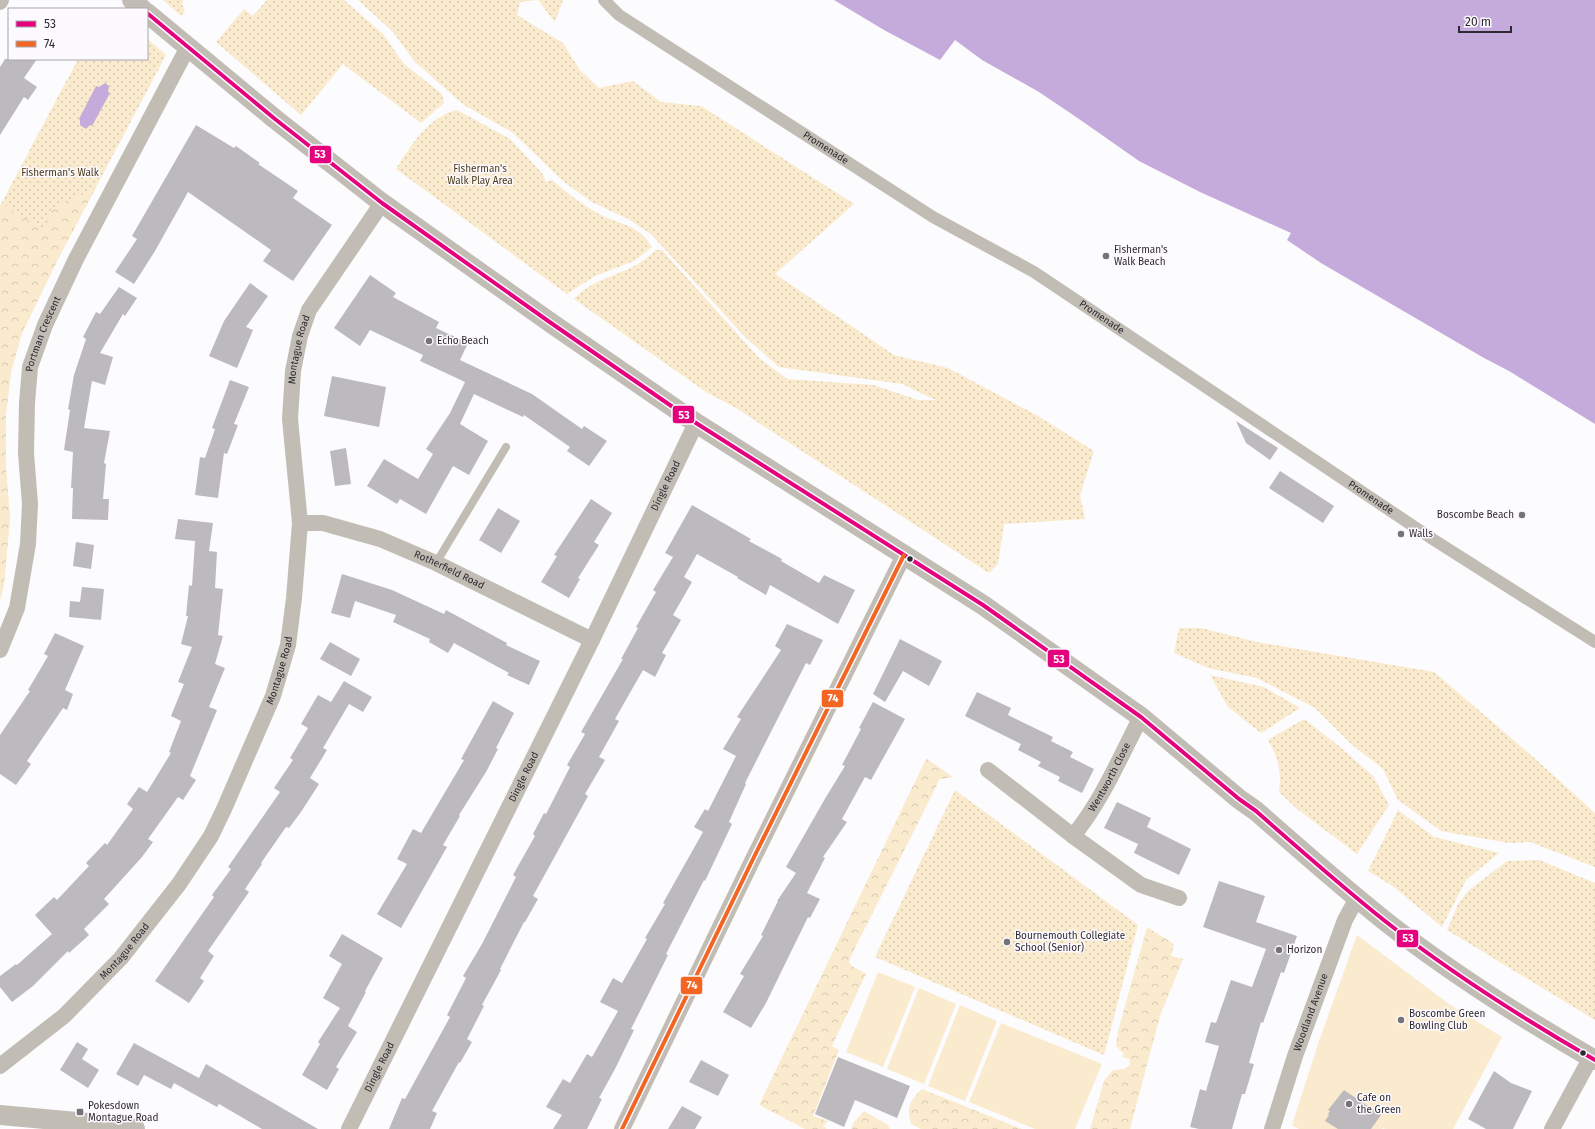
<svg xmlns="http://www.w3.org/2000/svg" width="1595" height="1129" font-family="'Fira Sans',sans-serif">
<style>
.grass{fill:url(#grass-dots)}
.forest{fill:url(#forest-crowns)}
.garden{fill:#fbebce}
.water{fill:#c5abdb}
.building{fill:#bcbabd}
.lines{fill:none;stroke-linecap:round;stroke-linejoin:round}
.service{stroke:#c2bdb4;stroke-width:8}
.pedestrian{stroke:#c2bdb4;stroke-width:12}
.minor{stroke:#c2bdb4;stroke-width:16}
.tertiary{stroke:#c2bdb4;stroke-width:20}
.bus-1-casing{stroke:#fcfafe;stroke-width:7}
.bus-2-casing{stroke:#fcfafe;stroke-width:7}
.bus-1{stroke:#e5007d;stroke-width:4}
.bus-2{stroke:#f26522;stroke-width:4}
.poi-dot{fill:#757278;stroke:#fcfafe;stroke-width:1.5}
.bus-dot{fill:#2d2930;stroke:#fcfafe;stroke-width:1.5}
.labels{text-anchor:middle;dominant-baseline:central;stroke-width:3;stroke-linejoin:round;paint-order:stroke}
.street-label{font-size:10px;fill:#2d2930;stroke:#fcfafe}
.park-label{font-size:10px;fill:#473716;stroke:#fcfafe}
.poi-label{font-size:10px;fill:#2d2930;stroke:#fcfafe;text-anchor:start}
.line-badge{stroke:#fcfafe;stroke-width:1.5}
.badge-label{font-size:11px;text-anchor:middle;font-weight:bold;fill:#fff}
</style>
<defs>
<pattern id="grass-dots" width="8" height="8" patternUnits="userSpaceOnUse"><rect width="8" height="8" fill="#fbebce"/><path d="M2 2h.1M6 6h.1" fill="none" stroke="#d7cab1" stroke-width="1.8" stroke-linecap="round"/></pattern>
<pattern id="forest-crowns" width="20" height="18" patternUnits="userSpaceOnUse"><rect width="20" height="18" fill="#fbebce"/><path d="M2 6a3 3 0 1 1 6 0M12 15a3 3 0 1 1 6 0" fill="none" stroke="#d7cab1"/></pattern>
</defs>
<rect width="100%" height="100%" fill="#fcfbfd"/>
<g class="grass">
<polygon points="163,0 183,0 182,4 185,11 181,16"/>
<polygon points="267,0 344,0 383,34 404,64 442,94 444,103 421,123 343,64 301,115 216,42 244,9 253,16"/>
<path d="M358,0H563L555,22L538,0L520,2L517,15L563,43L580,70L599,88L633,81L661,102L701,106L854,204L775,274L894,355L948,368L1038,416L1094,451L1080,495L1085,519L1004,524L998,564L989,573L736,408L706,392L574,299C592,280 614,277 636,265C644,261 650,255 656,250H662L759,358L787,379L873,385L918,400H936L902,384L779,367L746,338L651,234L628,219L592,202L564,182L512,132L464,105L414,61L393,32Z"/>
<polygon points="147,38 166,55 58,259 22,333 11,372 6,414 6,468 10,518 4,584 0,600 0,206 78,59 147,59"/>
<path d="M457,110L510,139L542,173L546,182L552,180C568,194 585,207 603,216C625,226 638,225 652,247L634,261L595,276L567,294L396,169C411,145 428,117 457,110Z"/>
<polygon points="1179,628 1201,628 1257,642 1434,672 1532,756 1595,813 1595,867 1530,842 1509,843 1441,831 1398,800 1383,769 1351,744 1315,708 1257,678 1208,668 1174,653"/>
<polygon points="1210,675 1264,687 1300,708 1261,733 1228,707"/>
<path d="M1304,719L1339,746L1373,776L1389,805L1357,854L1297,809L1279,792C1282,772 1278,757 1268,740Z"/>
<polygon points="955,790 1138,925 1104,1055 875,957"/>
<polygon points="1398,810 1434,837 1499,853 1466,880 1442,927 1394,887 1368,871"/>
<polygon points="1539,860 1595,883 1595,1020 1447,930 1458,904 1468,891 1507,861"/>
</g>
<g class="forest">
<polygon points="95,189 58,259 22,333 11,372 6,414 6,468 10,518 4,584 0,600 0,206 2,203 43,230 54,207"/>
<polygon points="927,759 953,777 940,779 851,956 849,962 852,966 866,974 832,1046 839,1050 813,1116 828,1121 823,1126 827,1129 805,1129 759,1105 925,761"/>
<polygon points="1147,927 1174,944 1171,956 1183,959 1160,1016 1130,1129 1090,1129 1104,1081 1112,1071 1127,1068 1130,1064 1129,1059 1122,1057 1124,1054 1116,1046 1118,1031"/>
<path d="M922,1089L1022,1129H921L911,1124C906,1107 910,1101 922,1089Z"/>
<polygon points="864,1111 888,1125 890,1129 851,1129 854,1122"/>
</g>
<g class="garden">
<polygon points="1357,935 1449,1004 1502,1037 1453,1129 1385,1129 1383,1128 1382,1129 1299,1129 1292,1125 1319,1041"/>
<polygon points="878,972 915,987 883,1067 846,1052"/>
<polygon points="919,988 956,1004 924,1084 887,1069"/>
<polygon points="960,1005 997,1021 965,1101 928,1086"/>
<polygon points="1001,1023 1102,1064 1075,1129 1035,1129 969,1102"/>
</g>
<g class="water">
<polygon points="834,0 1595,0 1595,424 1509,371 1484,358 1321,263 1287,240 1291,233 1200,192 1139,161 1079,119 1039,92 982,60 955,40 940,60 884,30"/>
<polygon points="105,83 109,86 108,92 110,93 92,126 90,125 86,129 80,125 80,120 79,119 96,86 99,87"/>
</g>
<g class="building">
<polygon points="5,59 37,59 24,78 37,87 28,100 24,97 0,135 0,67"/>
<polygon points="196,125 234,148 236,146 260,163 258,164 298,191 293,198 332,225 293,281 263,261 271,250 188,192 155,251 134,284 115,272 137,239 132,236"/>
<polygon points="370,275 396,293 393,297 439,322 436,328 468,343 460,360 532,394 582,429 584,426 607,441 589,466 567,451 570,447 524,415 523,417 474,394 460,424 488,441 469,475 453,466 426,514 400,499 397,504 367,486 384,459 418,479 433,454 426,449 450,413 465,382 420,361 423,355 370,330 360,346 334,328"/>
<polygon points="250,283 268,296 246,327 253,330 237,368 209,356 224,321"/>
<polygon points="119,287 137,298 125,316 123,314 100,353 113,357 105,385 92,381 84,428 110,431 104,463 106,464 103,499 109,499 108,520 72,519 73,488 71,488 73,452 64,450 70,410 68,409 74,375 86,339 83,337 96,312 100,314"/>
<polygon points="332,376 386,387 379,427 324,416"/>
<polygon points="230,380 249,387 234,424 238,425 227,454 224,453 218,498 195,495 200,457 205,458 215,429 212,428"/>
<polygon points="1236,421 1278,448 1270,460 1246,443"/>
<polygon points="346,448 351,484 335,486 330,451"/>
<polygon points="1280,471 1334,506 1323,523 1269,488"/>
<polygon points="591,499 612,513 594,542 599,545 578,578 580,579 569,598 541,582 557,556 554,555"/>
<polygon points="692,505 751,539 749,541 782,559 781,561 819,583 824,575 855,590 838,624 770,585 766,595 737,578 738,577 697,554 684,577 692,582 673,615 681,620 662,653 666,655 655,677 643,670 615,719 619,721 599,757 605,760 585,794 588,796 533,896 538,899 525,922 524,922 500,969 501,970 482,1005 484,1006 467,1039 472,1042 460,1063 459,1062 432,1111 437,1113 430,1129 389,1129 402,1098 405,1099 450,1017 447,1015 466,978 463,976 482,944 516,877 513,875 535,836 533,834 544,813 546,814 570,767 567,765 585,734 581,732 623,659 621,659 638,628 636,627 656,592 653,590 673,557 665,553"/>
<polygon points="498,508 520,521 501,553 479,540"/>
<polygon points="178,519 213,523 209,551 217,552 215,588 223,589 218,635 223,636 215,664 225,668 209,707 217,710 190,776 196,780 183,800 178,797 148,839 153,842 142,857 104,899 109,904 84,929 89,935 69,953 68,951 33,986 12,1002 0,987 0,976 16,964 17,965 52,934 35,915 54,897 57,900 89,866 86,863 105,843 107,845 133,809 127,804 139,787 147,792 171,753 169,752 181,721 171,716 184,684 178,682 192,647 181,644 188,616 186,616 189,585 192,586 195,541 175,539"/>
<polygon points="76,542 94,545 91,569 73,566"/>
<polygon points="342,574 392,590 444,614 446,610 507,643 506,645 540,661 529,685 507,675 509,673 454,643 448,653 429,642 430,639 393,622 396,615 355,601 350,618 331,613"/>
<polygon points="82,587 104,589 101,620 69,617 70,601 80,602"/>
<polygon points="787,624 823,640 810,665 806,663 745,783 746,784 729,822 732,824 705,881 704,880 666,954 668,955 631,1029 634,1030 615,1069 599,1098 602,1099 587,1129 553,1129 562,1115 546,1107 563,1079 570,1083 587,1054 592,1057 618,1011 600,1002 613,978 622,983 647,939 645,938 665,904 663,903 703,832 694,827 705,809 708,811 736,756 723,749 741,719 737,717 781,650 775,646"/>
<polygon points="55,633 84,646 65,690 73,694 67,710 63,708 27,761 31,764 16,785 0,774 0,735 30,691 28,690 48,656 44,654"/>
<polygon points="900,639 942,661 929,686 903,671 885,702 873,694"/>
<polygon points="330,642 360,659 351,676 320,659"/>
<polygon points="344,681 372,697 363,712 349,704 323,748 327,750 310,778 319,784 301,812 289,828 286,827 261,863 262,864 245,889 249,892 208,951 214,956 200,978 204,981 189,1003 155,981 214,897 212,895 231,869 228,867 280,792 274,788 293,760 290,758 308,728 301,724 318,695 331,702"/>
<polygon points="977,692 1011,708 1008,715 1053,737 1051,741 1073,752 1070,757 1094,769 1082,793 1058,781 1060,777 1038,766 1041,762 1018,750 1021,744 965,716"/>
<polygon points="493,701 514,713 496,748 498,749 486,772 459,815 460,816 443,845 447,847 401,928 377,914 407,864 397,859 413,829 421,833 464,760 461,759"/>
<polygon points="873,702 905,719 871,780 865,777 842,819 847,822 823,857 825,858 807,893 820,899 810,918 808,917 766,1003 751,1028 723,1012 744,976 740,974 763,936 761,935 778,901 777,901 796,873 786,867 826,797 845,766 842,765 861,729 859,728"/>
<polygon points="1117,802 1151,818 1147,827 1191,849 1179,875 1134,853 1138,844 1104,828"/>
<polygon points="1219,881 1265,896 1256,922 1297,936 1284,973 1281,972 1263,1023 1261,1022 1249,1063 1254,1064 1245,1094 1242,1094 1232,1129 1199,1129 1190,1127 1200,1089 1206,1091 1219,1046 1205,1042 1211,1022 1216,1023 1231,980 1252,987 1266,949 1203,927"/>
<polygon points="342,934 383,958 365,991 366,992 348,1026 357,1032 336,1067 339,1069 327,1090 302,1075 320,1044 318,1042 340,1008 323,998 342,964 329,956"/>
<polygon points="77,1042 88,1049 82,1059 99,1070 88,1088 60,1070"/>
<polygon points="134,1043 199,1078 206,1064 318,1129 262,1129 219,1104 217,1107 174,1083 171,1089 144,1075 138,1086 116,1074"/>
<polygon points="838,1057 910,1086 897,1118 855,1100 844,1127 815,1114"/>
<polygon points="701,1060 729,1075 718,1096 689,1082"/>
<polygon points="1494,1071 1511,1083 1532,1091 1513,1129 1486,1129 1468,1119"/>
<polygon points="1344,1090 1381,1115 1371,1129 1338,1129 1325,1121 1329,1115 1328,1114 1330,1111 1328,1110"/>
<polygon points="682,1106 702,1117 695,1129 668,1129"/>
</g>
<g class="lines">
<polyline class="service" points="436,563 506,447"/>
<path class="pedestrian" id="s1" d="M604,0L619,15L933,217L1034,272L1434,540L1595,642"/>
<g class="minor">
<polyline points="0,2 1,0"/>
<path id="s2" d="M300,523H323L380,539L436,563L592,640"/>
<path id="s3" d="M0,650L17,608L28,544L30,504L26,453L27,403L30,367L45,325L76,259L188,47"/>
<path id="s4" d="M988,770L1073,836C1102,801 1120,757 1141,717"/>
<polyline points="1073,836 1141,885 1179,898"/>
<path id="s5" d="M0,1066L64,1016L121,958L179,884L211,836L224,809L273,696L288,645L294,598L300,523L290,419L293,371L300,336L309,310L382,203"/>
<path id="s6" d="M349,1129L592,640L696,423"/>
<polyline points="622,1129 754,857 904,555"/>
<path id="s7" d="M1272,1129L1295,1056L1345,920L1357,898"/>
<polyline points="1552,1129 1591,1057"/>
</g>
<g class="tertiary">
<polyline points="132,0 142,9"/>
<path d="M147,13L275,119L382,203L551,323L696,423L983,605L1141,717L1239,799L1256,811C1298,848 1341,886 1385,921C1451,973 1522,1018 1595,1060"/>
<polyline points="0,1115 121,1126 135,1129"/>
</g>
<g class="bus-1-casing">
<path id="bus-1" d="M147,13L275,119L382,203L551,323L696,423L983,605L1141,717L1239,799L1256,811C1298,848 1341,886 1385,921C1451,973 1522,1018 1595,1060"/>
</g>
<g class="bus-2-casing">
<polyline id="bus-2" points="622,1129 754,857 904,555"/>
</g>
<use href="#bus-1" class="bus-1"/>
<use href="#bus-2" class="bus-2"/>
</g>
<g class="poi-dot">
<circle cx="1106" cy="256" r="4"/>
<circle cx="429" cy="341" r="4"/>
<circle cx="1522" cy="515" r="4"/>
<circle cx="1401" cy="534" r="4"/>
<circle cx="1007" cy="942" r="4"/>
<circle cx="1279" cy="950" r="4"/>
<circle cx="1401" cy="1020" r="4"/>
<circle cx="1349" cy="1104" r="4"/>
<rect x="76" y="1108" width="8" height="8" rx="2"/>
</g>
<g class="bus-dot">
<circle cx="910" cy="559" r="3.5"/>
<circle cx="1583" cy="1053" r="3.5"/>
</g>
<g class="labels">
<g class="street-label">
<text stroke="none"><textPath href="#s1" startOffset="267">Promenade</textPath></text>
<text stroke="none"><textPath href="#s1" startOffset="591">Promenade</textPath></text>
<text stroke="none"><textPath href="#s3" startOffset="323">Portman Crescent</textPath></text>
<text stroke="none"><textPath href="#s5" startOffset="818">Montague Road</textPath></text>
<text stroke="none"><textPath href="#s6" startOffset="717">Dingle Road</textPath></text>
<text stroke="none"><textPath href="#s1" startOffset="915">Promenade</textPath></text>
<text stroke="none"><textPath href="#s2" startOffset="158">Rotherfield Road</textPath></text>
<text stroke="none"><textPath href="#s5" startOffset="494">Montague Road</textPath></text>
<text stroke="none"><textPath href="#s6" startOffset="393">Dingle Road</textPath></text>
<text stroke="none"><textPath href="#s4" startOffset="177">Wentworth Close</textPath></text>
<text stroke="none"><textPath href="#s5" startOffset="170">Montague Road</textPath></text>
<text stroke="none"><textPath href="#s7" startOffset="123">Woodland Avenue</textPath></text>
<text stroke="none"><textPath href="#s6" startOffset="69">Dingle Road</textPath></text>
</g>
<g class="park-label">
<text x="480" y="169">Fisherman's<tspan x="480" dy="12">Walk Play Area</tspan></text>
<text x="60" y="173">Fisherman's Walk</text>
</g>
<g class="poi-label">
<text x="1114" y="250">Fisherman's<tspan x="1114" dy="12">Walk Beach</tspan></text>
<text x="437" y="341">Echo Beach</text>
<text x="1514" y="515" text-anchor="end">Boscombe Beach</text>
<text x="1409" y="534">Walls</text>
<text x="1015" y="936">Bournemouth Collegiate<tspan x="1015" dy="12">School (Senior)</tspan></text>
<text x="1287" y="950">Horizon</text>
<text x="1409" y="1014">Boscombe Green<tspan x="1409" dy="12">Bowling Club</tspan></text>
<text x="1357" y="1098">Cafe on<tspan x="1357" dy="12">the Green</tspan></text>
<text x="88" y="1106">Pokesdown<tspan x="88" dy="12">Montague Road</tspan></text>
</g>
</g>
<g class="line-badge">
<rect x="309" y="145" width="23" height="19" rx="4" fill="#e5007d"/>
<rect x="672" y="405" width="23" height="19" rx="4" fill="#e5007d"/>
<rect x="1047" y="649" width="23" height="19" rx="4" fill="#e5007d"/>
<rect x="821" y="689" width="23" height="19" rx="4" fill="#f26522"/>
<rect x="1396" y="929" width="23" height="19" rx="4" fill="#e5007d"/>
<rect x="680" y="976" width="23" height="19" rx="4" fill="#f26522"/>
</g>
<g class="badge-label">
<text x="320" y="158">53</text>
<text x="684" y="419">53</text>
<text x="1059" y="663">53</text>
<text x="833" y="702">74</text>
<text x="1408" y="942">53</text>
<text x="692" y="989">74</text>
</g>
<rect x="8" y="8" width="140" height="52" fill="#fcfafe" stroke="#a9a6ac"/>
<rect x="16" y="21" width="20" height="6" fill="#e5007d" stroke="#a9a6ac"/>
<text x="44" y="28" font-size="12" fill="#2d2930">53</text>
<rect x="16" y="41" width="20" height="6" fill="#f26522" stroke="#a9a6ac"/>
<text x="44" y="48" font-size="12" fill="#2d2930">74</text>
<path d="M1459 26v6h52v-6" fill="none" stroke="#2d2930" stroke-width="2"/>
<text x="1465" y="26" font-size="12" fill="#2d2930" stroke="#fcfafe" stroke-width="3" paint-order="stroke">20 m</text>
</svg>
